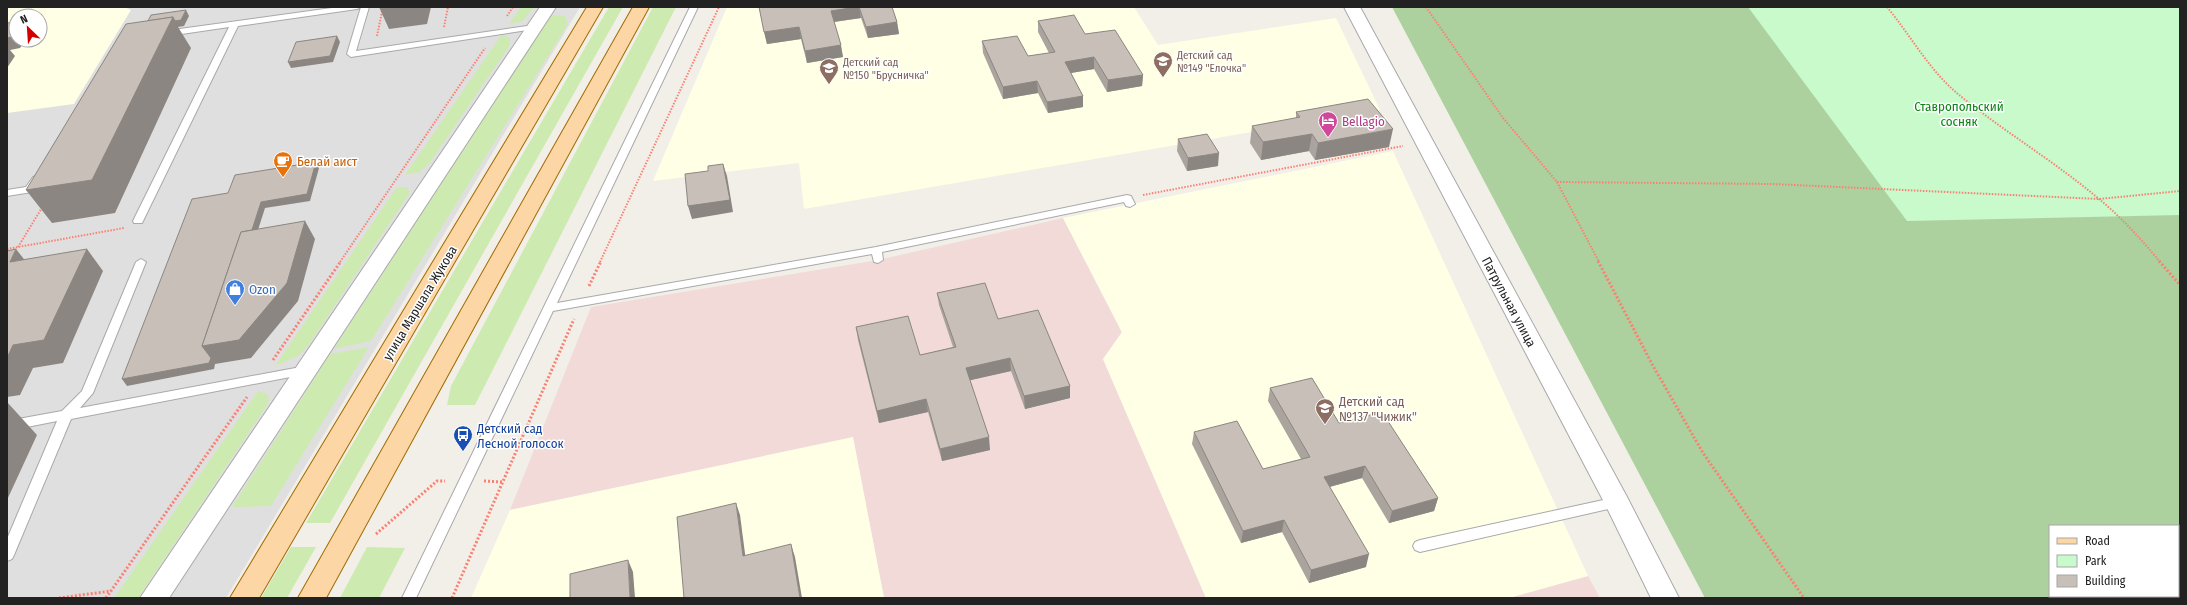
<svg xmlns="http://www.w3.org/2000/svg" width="2187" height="605" font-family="'Fira Sans Condensed',sans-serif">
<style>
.residential{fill:#e0dfdf;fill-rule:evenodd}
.commercial{fill:#f2dad9}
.education{fill:#ffffe5;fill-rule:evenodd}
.grass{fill:#cdebb0}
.forest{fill:#add19e;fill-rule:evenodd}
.park{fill:#c8facc}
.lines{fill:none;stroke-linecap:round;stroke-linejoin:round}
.service-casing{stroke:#a9a9a9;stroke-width:2}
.minor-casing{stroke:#a9a9a9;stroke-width:2}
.tertiary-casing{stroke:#a9a9a9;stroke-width:2}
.primary-casing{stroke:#a06b00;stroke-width:2}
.path-far1{stroke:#fa8072;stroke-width:2;stroke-dasharray:1.5 1.5;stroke-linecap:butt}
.path{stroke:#fa8072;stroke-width:3;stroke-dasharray:2 2;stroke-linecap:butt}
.service{fill:#fff;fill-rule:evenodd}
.minor{fill:#fff;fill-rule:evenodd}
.tertiary{fill:#fff;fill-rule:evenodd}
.primary{fill:#fcd6a4;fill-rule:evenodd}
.wall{fill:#aba49e}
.shaded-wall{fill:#8b8681}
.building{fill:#c7bfb8;stroke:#8b8681}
.labels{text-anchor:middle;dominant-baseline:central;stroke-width:3;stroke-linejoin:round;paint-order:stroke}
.far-education-label{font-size:11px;fill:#785e54;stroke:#fff;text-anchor:start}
.park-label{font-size:13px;fill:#0c8416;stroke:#fff}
.hotel-label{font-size:13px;fill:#b23c85;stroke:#fff;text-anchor:start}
.food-label{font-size:13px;fill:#c56008;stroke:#fff;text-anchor:start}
.shop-label{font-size:13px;fill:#366cbe;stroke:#fff;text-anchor:start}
.street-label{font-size:13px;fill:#222;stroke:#fff}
.education-label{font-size:13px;fill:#785e54;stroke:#fff;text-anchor:start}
.transit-label{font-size:13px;fill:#164399;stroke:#fff;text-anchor:start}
</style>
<rect width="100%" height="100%" fill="#f2efe9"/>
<path class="residential" d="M7,7H580L226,598H7ZM16,16H40V40H16Z"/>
<g class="commercial">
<polygon points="1063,218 1122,333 1103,359 1206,598 884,598 853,438 510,510 591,307 878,260"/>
<polygon points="1588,576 1600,598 1509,598"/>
</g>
<g class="education">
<path d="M7,7H124L131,10L74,104L7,113ZM16,16H40V40H16Z"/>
<polygon points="727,7 1134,7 1158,45 1336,18 1380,110 804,209 799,163 653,181"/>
<polygon points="1393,151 1588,576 1509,598 1206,598 1103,359 1122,332 1063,218"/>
<polygon points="853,437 884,598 471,598 510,510"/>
</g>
<g class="grass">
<polygon points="521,7 534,7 523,21 509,24"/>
<polygon points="609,7 623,7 330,523 306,523"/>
<polygon points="653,7 676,7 475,405 447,405 451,386"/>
<polygon points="551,15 565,16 568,24 371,341 334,349"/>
<polygon points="502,34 510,38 510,45 429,164 420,172 405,175"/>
<polygon points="397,187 408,187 409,194 308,346 298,356 275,366"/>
<polygon points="369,347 271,506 232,507 330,354"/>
<polygon points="258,391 267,394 269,399 266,407 138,598 114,598"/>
<polygon points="291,547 316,547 287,598 261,598"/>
<polygon points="367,547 405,548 379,598 340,598"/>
</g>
<path class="forest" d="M1392,7H2180V598H1705ZM2050,526H2178V596H2050Z"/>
<polygon class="park" points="1748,7 2180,7 2180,215 1907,221"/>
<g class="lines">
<g class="service-casing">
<g id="service">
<polygon points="339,7 369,7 356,51 534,25 538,27 534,29 351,57 347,54 361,7 357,9 238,26 143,221 142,223 134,223 133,221 229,27 168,36 165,35 165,31"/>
<polygon points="690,7 698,7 557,303 876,247 1127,195 1131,196 1135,204 1130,207 1126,206 1124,202 882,252 883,260 878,263 874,262 872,254 553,311 416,598 402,598"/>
<polygon points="36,176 41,179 32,192 7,196 7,190 26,187 33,177"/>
<polygon points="141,259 146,262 93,393 80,408 306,366 310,367 312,370 310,373 306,374 71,419 14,555 12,559 7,561 7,539 57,421 7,431 7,421 62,411 82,391 136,262"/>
<polygon points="1617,497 1622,498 1623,502 1622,506 1617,507 1420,552 1415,550 1413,546 1415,542 1420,540"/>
</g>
</g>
<g class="minor-casing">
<polygon id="minor" points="540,7 556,7 169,598 140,598"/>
</g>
<g class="tertiary-casing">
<polygon id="tertiary" points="1344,7 1360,7 1626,495 1679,598 1651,598 1605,504"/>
</g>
<g class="primary-casing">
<g id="primary">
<polygon points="587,7 603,7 259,598 230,598"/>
<polygon points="633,7 649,7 326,598 298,598"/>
</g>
</g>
<g class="path-far1">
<polyline points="146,7 151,7"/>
<polyline points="1426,7 1503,118 1557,182 1599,262"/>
<path d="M1887,7C1911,36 1929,70 1958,94C2003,131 2054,161 2099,199C2121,217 2141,239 2160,262"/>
<polyline points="507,16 513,7"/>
<polyline points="444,27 448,7"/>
<polyline points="377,36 383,7"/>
<polyline points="1557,182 1773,184 2099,199 2180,191"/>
<polyline points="1143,195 1403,146"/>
<polyline points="18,247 43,206"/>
<polyline points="7,249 124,228"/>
<polyline points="340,262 485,48"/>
<polyline points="600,262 719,7"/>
</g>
<g class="path">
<polyline points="1598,261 1652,364 1703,453 1804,598"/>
<polyline points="2159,261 2180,285"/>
<polyline points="589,286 601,261"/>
<polyline points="273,360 341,261"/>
<polyline points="484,481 503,482"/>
<polyline points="376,534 437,481 445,481"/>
<polyline points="59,598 111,591"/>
<polyline points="106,598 247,397"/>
<polyline points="452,598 574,319"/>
</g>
<use href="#service" class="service"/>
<use href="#minor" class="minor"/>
<use href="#tertiary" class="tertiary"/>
<use href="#primary" class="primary"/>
</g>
<g class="wall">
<polygon points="759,7 892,7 897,22 899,34 868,38 861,18 834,22 843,57 807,63 801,39 767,44"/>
<polygon points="1038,21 1085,34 1143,75 1142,86 1107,92 1094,69 1071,73 1083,96 1083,107 1048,113 1038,93 1003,99 983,53 982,41 1028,56 1049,53 1038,32"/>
<polygon points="1296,112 1389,147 1315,160 1309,151 1261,160 1250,143 1252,126 1296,118"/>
<polygon points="1178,139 1218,166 1187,171 1177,151"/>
<polygon points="937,293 998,319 1070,386 1070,398 1025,409 1011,371 970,380 990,450 942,461 928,412 879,423 858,340 856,327 920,355 953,347 939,305"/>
<polygon points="1270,388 1339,423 1438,498 1434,511 1389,523 1362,478 1330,487 1366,567 1309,583 1282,532 1241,543 1192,444 1194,432 1263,469 1301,459 1268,401"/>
</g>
<g class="shaded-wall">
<polygon points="379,7 431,7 427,24 389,29"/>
<polygon points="856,7 859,7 861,18 833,22 831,11"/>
<polygon points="186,10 189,16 184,26 178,27 191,48 115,213 52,223 26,190 173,17"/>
<polygon points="897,22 899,34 868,38 866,27"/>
<polygon points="799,27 801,39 767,44 764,32"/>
<polygon points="16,30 16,40 25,40 20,48 10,50 15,56 7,68 7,38"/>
<polygon points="337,36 340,42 333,62 291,68 288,62"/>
<polygon points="841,45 843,57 807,63 805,51"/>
<polygon points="1094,57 1094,69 1065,74 1065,62"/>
<polygon points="1143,75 1142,86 1107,92 1108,80"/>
<polygon points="1037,81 1038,93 1003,99 1003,87"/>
<polygon points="1083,96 1083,107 1048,113 1047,102"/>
<polygon points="1393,129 1389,147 1315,160 1318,143"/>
<polygon points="1312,134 1309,151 1261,160 1263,142"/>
<polygon points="1219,153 1218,166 1187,171 1188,158"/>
<polygon points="316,162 319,168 310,201 265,208 222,343 305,221 315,239 298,301 251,358 215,364 214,369 127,386 122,379 202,346 261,202"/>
<polygon points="723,164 727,176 733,212 692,219 688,206"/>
<polygon points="16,249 34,272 10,262"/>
<polygon points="87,249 103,271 63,363 33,368 20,395 7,397 7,358 13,345"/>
<polygon points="1010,358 1011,371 967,381 966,368"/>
<polygon points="1070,386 1070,398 1025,409 1024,396"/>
<polygon points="926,399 928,412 879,423 877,411"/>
<polygon points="7,402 37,435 7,500"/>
<polygon points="989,437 990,450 942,461 940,449"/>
<polygon points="1365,466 1362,478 1321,489 1324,477"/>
<polygon points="1438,498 1434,511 1389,523 1392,511"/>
<polygon points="736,503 740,515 747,569 743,556"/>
<polygon points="1284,520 1282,532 1241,543 1243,531"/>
<polygon points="791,544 795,557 802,598 800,598"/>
<polygon points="1369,554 1366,567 1309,583 1311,570"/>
<polygon points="628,560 633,572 635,598 630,598"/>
</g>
<g class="building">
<polygon points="759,7 856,7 831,11 841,45 805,51 799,27 764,32"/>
<polygon points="859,7 892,7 897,22 866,27"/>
<polygon points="186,10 181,20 175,21 173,17 148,21 151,15"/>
<polygon points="1074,15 1085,34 1115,30 1143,75 1108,80 1094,57 1065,62 1083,96 1047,102 1037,81 1003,87 982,41 1017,36 1028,56 1055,52 1038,21"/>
<polygon points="173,17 92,180 26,190 126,24"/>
<polygon points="16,22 16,30 12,37 7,38 7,23"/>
<polygon points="337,36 330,56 288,62 296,42"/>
<polygon points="1368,99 1393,129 1318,143 1312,134 1263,142 1252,126 1300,117 1296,112"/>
<polygon points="1207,134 1219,153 1188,158 1178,139"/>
<polygon points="316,162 307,194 261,202 252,230 241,232 202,346 211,358 209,363 122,379 192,199 228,193 235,175"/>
<polygon points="723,164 730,200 688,206 685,174 708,171 708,166"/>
<polygon points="305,221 287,283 239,340 202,346 241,232"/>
<polygon points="16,249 10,262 87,249 44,340 13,345 7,358 7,251"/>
<polygon points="985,283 998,319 1038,310 1070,386 1024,396 1010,358 966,368 989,437 940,449 926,399 877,411 856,327 908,316 920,355 956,347 937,293"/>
<polygon points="1312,378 1339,423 1382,412 1438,498 1392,511 1365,466 1324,477 1369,554 1311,570 1284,520 1243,531 1194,432 1237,421 1263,469 1310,457 1270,388"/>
<polygon points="736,503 743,556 791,544 800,598 684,598 677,517"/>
<polygon points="628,560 630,598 570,598 570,574"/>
</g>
<defs>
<g id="school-pin" transform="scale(1)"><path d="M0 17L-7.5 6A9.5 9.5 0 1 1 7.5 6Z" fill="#8d6e63" stroke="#fff"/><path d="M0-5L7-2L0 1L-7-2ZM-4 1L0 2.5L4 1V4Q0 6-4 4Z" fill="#fff"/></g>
<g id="hotel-pin" transform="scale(1)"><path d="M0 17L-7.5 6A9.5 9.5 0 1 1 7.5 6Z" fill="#d1479c" stroke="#fff"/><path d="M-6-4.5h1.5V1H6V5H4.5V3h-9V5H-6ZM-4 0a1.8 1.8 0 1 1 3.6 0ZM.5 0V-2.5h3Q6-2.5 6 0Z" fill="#fff"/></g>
<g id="cafe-pin" transform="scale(1)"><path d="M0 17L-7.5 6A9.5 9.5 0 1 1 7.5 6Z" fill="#e8710a" stroke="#fff"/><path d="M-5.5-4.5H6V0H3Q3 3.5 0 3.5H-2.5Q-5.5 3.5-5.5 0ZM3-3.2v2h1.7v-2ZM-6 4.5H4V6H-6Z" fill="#fff"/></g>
<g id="shop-pin" transform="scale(1)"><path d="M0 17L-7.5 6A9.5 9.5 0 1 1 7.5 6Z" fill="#3f7fe0" stroke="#fff"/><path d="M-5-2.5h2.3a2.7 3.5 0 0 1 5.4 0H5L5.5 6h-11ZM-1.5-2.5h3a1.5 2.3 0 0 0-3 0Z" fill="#fff"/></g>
<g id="bus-pin" transform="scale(1)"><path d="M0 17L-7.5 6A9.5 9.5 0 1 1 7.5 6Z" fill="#1a4fb4" stroke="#fff"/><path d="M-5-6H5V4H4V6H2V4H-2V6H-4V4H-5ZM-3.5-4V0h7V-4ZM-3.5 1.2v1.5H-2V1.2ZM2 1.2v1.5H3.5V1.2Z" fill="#fff"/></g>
</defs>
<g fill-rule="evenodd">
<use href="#school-pin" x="1163" y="61"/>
<use href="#school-pin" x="829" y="68"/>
<use href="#hotel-pin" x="1328" y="121"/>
<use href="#cafe-pin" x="283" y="161"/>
<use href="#shop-pin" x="235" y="289"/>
<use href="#school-pin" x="1325" y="408"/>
<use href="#bus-pin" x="463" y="435"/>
</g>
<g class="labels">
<g class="far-education-label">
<text x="1177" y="55">Детский сад<tspan x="1177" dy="13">№149 "Елочка"</tspan></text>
<text x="843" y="62">Детский сад<tspan x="843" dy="13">№150 "Брусничка"</tspan></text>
</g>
<g class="park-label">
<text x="1959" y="106">Ставропольский<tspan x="1959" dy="15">сосняк</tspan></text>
</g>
<g class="hotel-label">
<text x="1342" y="121">Bellagio</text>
</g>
<g class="food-label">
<text x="297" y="161">Белай аист</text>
</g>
<g class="shop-label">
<text x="249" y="289">Ozon</text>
</g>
<g class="street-label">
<text transform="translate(1509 302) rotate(62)">Патрульная улица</text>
<text transform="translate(420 303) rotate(-59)">улица Маршала Жукова</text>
</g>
<g class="education-label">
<text x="1339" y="401">Детский сад<tspan x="1339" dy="15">№137 "Чижик"</tspan></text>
</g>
<g class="transit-label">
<text x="477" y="428">Детский сад<tspan x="477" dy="15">Лесной голосок</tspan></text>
</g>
</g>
<rect width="2187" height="605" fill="none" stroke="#222222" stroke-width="16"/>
<rect x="2049" y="525" width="130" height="72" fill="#ffffff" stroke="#a7a7a7"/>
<rect x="2057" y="538" width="20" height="6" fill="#fcd6a4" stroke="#a7a7a7"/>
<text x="2085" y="545" font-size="12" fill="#222222">Road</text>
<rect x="2057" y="555" width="20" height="12" fill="#c8facc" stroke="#a7a7a7"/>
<text x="2085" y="565" font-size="12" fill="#222222">Park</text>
<rect x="2057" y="575" width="20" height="12" fill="#c7bfb8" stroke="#a7a7a7"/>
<text x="2085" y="585" font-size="12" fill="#222222">Building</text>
<g transform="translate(28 28) rotate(335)"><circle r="19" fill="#ffffff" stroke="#a7a7a7"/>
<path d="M0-3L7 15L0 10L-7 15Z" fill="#d40000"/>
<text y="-6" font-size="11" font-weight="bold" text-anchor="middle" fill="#222222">N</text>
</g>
</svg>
